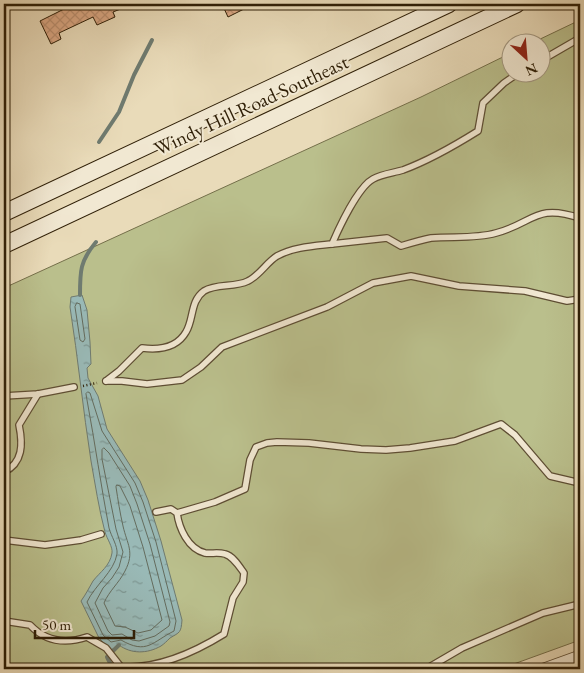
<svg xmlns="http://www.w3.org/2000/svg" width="584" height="673" font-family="'EB Garamond',serif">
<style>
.green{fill:#babf8c;stroke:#746f4a}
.water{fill:url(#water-ripples);stroke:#6f7b70}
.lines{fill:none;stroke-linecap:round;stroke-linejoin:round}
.shore{stroke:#646c5e;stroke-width:1}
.stream{stroke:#6f7b70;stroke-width:4}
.building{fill:url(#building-cross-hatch);stroke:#2f1f07}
.service-casing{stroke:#5e4e34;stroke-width:8}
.minor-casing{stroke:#5e4e34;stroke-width:13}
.secondary-casing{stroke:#2f1f07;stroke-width:18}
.path{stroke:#2f1f07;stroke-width:2.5;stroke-dasharray:1 2.5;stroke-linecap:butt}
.service{stroke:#f1e8d2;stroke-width:5.5}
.minor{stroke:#f1e8d2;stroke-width:11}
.secondary{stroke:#f1e8d2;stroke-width:16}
.labels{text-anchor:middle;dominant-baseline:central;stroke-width:4;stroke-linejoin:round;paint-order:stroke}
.street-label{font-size:20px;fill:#2f1f07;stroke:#f1e8d2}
</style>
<defs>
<pattern id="water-ripples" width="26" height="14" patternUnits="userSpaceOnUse" patternTransform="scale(1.25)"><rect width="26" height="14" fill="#99b9b6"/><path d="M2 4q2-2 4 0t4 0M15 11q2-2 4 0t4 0" fill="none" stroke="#7d9692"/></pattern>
<pattern id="building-cross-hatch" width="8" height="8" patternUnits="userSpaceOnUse" patternTransform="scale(1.25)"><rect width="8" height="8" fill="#dba884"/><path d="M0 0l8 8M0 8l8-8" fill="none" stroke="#bc9070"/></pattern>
</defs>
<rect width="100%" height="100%" fill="#e9dbb9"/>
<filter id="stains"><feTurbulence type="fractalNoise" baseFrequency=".004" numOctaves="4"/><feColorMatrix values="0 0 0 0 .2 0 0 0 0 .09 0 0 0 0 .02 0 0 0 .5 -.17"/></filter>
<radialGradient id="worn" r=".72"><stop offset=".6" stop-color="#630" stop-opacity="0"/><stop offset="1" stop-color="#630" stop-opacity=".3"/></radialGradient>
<polygon class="green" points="580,20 580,640 500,669 4,669 4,288 421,97 511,53 512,72 542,72 542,42 534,42"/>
<path class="water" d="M82,295L87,310L90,342L91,364L87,368L88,378L98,396L107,429L140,481L148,500L161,541L182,620C181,633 180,632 170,638C167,641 164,644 161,646C147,654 131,654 119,645L111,650L99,638L81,601C86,594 89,588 93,581C100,572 110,566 112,553C113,547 107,539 105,532C99,510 95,483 91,461C83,410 78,358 70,307L71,297Z"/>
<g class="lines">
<g class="shore">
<polygon points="77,303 80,304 85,339 83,342 80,340 75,307"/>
<path d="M88,392L90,393L102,431L135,483L143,502L156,542L176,621L174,631C152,642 147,655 121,640L111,642L103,635L87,602C95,585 114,572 117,554C118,546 111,536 109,528C101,486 95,443 87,400L86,394Z"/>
<polygon points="104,448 109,453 130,486 137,504 150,544 170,622 169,626 155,636 139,641 132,640 122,634 112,635 108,631 95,603 103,588 112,578 119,567 123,552 116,529 102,459 102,450"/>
<path d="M117,485L120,486L130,506L143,547L162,620L151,630L138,633L125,627L115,626L104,603C109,591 119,583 125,571C135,552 127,544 123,526C120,513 118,500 116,487Z"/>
</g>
<g class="stream">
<polyline points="99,142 119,112 134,75 152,40"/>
<path d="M80,295C80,271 80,261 96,242"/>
<polyline points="113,669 107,657 119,645"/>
</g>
</g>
<g class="building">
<polygon points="74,4 133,4 113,12 115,17 97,25 93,17 59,33 61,39 51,44 40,21"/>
<polygon points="222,4 254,4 228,17"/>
</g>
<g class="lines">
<g class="service-casing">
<g id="service">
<polyline points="542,60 580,38"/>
<path d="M332,244L387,238L401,246C411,243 421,240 431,238C453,236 475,239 496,233C534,223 535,203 580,218"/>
<path d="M106,381L119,371L142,348C158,350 177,348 186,332C194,319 190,301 204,291C217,283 234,288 248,281C259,276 267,262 277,256C293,247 314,246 332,244C339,228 358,187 373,179C382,174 393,173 403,170C430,160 454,146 478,131L483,103L504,83L520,72"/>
<polyline points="106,381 122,381 147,384 182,380 201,367 222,347 327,307 373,283 411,276 459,286 525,291 567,301 580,299"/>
<polyline points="4,396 38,394 74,387"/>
<path d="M4,472C23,463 23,444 19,425L38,394"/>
<polyline points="177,513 215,502 245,489 250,460 256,447 267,443 277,442 309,443 361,449 386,450 410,448 455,441 501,424 515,435 550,476 580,483"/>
<polyline points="4,540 45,545 81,540 101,534"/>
<path d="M4,621L30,625C46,642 66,644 87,637L106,648L121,667C157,669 195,652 224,634L233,598L243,582L244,573C239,566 233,556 225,554C218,552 211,554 205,553C188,549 179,528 177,513L171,509L156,512"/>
<polyline points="426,669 462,648 543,613 580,604"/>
</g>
</g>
<g class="minor-casing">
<polyline id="minor" points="544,669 580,656"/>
</g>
<g class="secondary-casing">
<g id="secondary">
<polyline points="4,213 449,4"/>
<polyline points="4,245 517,4"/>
</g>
</g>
<polyline class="path" points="83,386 97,383"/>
<use href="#service" class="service"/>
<use href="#minor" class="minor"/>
<use href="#secondary" class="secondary"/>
</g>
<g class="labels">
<g class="street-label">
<text transform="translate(251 105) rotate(-25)">Windy Hill Road Southeast</text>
</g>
</g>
<rect width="584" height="673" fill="none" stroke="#e9dbb9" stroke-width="20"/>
<rect x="5" y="5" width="574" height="663" fill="none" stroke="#2f1f07" stroke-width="2.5"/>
<rect x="10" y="10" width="564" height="653" fill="none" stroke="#2f1f07"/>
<g transform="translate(526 58) rotate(154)"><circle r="24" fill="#f1e8d2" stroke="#a39881"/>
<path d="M0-4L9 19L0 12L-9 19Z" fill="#8f2418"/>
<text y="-8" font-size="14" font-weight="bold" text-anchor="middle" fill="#2f1f07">N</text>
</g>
<path d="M35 630v8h99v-8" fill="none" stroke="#2f1f07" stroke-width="2.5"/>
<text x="42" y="630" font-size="15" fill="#2f1f07" stroke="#f1e8d2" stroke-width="4" paint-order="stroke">50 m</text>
<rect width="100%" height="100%" filter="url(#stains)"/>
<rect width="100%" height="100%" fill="url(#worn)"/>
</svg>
